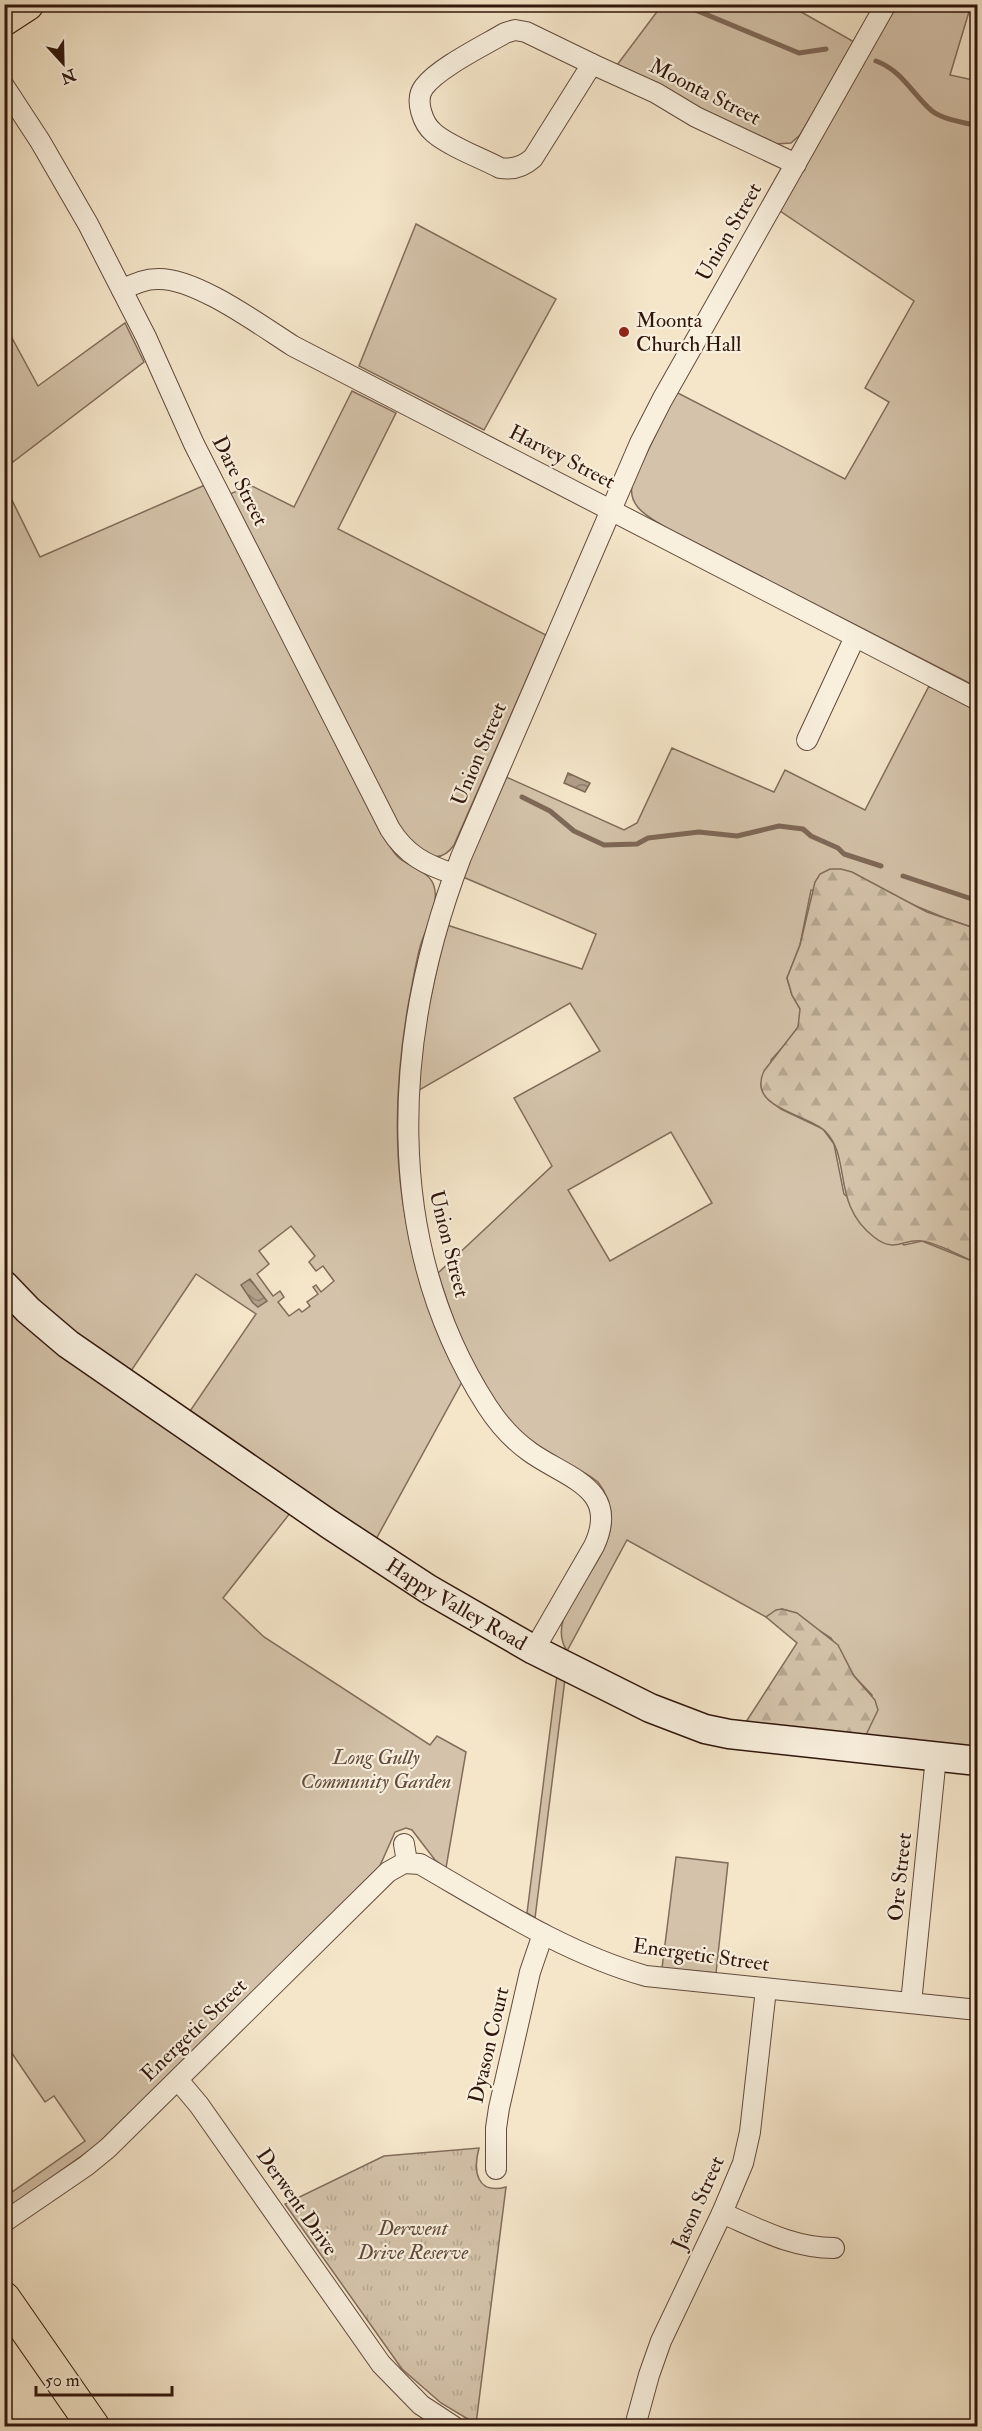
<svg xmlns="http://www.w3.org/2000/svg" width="982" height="2431" font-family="'IM FELL Double Pica',serif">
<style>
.green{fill:#d4c3aa;stroke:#826c5b;stroke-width:1.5;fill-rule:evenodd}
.forest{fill:url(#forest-firs);stroke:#826c5b;stroke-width:1.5}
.park{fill:url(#park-tufts);stroke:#826c5b;stroke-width:1.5}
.water{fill:url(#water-waves);stroke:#7e6857;stroke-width:1.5}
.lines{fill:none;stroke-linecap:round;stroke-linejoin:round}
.stream{stroke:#7e6857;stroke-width:5}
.street-casing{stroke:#624a3c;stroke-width:22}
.secondary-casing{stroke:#31160c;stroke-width:31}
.primary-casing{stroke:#31160c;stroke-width:34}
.highway-casing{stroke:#31160c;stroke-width:35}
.street{stroke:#f8efdd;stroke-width:20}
.secondary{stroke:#f8efdd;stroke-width:28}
.primary{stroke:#f5e6ca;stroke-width:32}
.highway{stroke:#f5e6ca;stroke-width:33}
.poi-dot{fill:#8f2418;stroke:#f8efdd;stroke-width:2}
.labels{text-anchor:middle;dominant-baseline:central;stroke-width:4.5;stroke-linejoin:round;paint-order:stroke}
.street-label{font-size:21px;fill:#31160c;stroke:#f8efdd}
.poi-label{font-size:21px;fill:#31160c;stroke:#f8efdd;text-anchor:start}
.park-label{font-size:21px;font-style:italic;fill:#624a3b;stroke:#f8efdd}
</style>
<defs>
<pattern id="forest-firs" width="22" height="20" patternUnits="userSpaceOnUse" patternTransform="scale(1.5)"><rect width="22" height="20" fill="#d4c3aa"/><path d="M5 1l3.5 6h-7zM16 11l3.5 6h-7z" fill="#b6a791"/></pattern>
<pattern id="park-tufts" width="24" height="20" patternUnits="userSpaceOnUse" patternTransform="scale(1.5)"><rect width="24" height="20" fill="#d4c3aa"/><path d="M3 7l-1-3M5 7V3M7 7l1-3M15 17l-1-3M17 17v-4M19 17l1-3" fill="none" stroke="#b6a791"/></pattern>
<pattern id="water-waves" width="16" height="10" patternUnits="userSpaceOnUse" patternTransform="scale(1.5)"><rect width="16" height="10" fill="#b29f89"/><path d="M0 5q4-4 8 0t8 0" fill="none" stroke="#91816e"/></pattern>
</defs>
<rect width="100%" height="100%" fill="#f5e6ca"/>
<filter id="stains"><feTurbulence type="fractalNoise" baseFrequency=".00333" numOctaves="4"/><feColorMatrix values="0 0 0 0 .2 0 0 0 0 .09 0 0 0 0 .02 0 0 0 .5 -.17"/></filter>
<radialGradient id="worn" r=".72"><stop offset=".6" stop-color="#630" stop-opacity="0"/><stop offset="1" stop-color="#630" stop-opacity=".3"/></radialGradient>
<g class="green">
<polygon points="662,5 789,5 856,43 800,135 791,143 776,144 707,114 617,65"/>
<path d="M896,5H971L950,75L978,81L977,687L668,529C651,518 625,507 633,482L676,392L845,479L889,402L865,388L914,301L780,211Z"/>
<polygon points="416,224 556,299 484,430 359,366"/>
<polygon points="125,323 144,362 5,468 5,325 38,386"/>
<path d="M352,391L396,413L338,529L546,635L454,845C436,871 417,847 402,832L230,494L250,485L294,507Z"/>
<path d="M4,484L40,557L205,485L383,836C388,844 393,852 399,858C410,867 430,872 434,886C440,905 425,929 420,947C415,966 412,986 408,1006C384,1147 399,1254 462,1382L375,1541L188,1414L256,1314L196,1274L129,1374C85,1342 43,1309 5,1270ZM291,1226L315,1256L309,1262L316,1271L323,1266L334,1281L321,1292L316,1285L313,1287L318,1294L307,1302L310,1306L302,1312L299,1309L289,1316L278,1302L284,1297L280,1291L273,1296L257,1274L269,1264L259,1251Z"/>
<path d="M929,686L977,711V929L945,918L911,904L811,890L800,945L787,978L792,995L800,1009L801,1017L798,1027L791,1038L771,1060L769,1100L781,1109L823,1129L834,1144L844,1194L904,1245L922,1241L977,1263V1751L864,1739L872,1695L854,1676L831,1638L789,1611L782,1609L766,1617L627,1540L567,1651C535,1602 649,1549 598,1482C579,1467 554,1459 535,1444C482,1405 457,1334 438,1273L552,1166L514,1098L600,1051L570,1003L416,1092C421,1036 434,980 447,925L582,969L596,934L463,877L504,776L624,830L637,823L672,748L774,792L785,770L865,810ZM671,1132L712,1203L610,1261L568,1190Z"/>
<polygon points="4,1302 291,1512 223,1598 264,1637 430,1745 437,1736 466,1752 446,1868 435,1860 412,1830 406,1828 395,1832 378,1870 97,2145 5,2210 5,2197 85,2141 54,2096 45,2102 5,2043"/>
<polygon points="557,1675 565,1679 535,1918 527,1913"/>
<polygon points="676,1857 728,1863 716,1973 662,1968"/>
</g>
<g class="forest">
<path d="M830,869H841L852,872L927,912L977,929V1263C962,1257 938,1243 922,1241C903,1238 895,1254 874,1237C831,1204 852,1158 825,1131C807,1114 746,1108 764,1071L798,1027L800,1009L792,995L787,978L800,945L815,882L820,874Z"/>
<polygon points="782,1609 797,1613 838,1645 854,1676 875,1700 878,1710 864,1739 744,1725 797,1643 766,1617 776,1610"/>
</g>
<path class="park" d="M479,2148C473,2170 476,2195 506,2187L476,2424L441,2403L402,2369L285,2204L384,2156Z"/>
<g class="water">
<polygon points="568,773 590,783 585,792 564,783"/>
<polygon points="250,1279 267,1301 258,1307 253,1303 241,1285"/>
</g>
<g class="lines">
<g class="stream">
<polyline points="681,4 799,53 826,49"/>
<path d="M876,61C903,71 912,94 932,111C944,120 963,122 978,126"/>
<polyline points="522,797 550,811 574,831 604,845 637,844 648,838 699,832 737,836 779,826 803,829 811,836 838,848 844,854 881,866"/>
<polyline points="903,876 978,901"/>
</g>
<g class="street-casing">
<g id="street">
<path d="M515,30L526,32L592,64L533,158C523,167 512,170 500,168C481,158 449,146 434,133C423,124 414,100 424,87C438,68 483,46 505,33Z"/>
<polyline points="592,64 656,93 696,117 796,164"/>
<path d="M4,86L40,141L88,224L146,337L194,444L390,829C406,855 426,865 454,874"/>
<path d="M122,290C133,284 145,279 157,279C195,277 260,325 293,346L978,700"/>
<polyline points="807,740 855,637"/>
<path d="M534,1650L594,1546C621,1488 566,1478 530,1452C513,1440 498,1423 487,1406C380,1240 393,1034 461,857L640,443L662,400L886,4"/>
<polyline points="404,1844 407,1862"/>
<polyline points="911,2003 936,1757"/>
<polyline points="178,2080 199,2105 381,2364 421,2405 453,2426"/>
<polyline points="496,2169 496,2128 499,2108 530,1972 543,1934"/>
<path d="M722,2213C759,2229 792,2248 834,2248"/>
<path d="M4,2222L86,2166L108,2148L388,1872L404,1863L420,1864C493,1906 565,1953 646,1976L978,2010"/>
<polyline points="635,2426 649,2375 661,2341 722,2213 743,2163 750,2132 766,1989"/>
</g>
</g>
<g class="secondary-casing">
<g id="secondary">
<path id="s1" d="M4,1285L28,1310L68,1344L329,1524L428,1589L534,1650L650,1708L705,1729L729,1734L978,1761"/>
</g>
</g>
<g class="primary-casing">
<polyline id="primary" points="4,2298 93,2426"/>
</g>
<g class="highway-casing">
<polyline id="highway" points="4,19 27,4"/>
</g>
<use href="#street" class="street"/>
<use href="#secondary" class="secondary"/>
<use href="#primary" class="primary"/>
<use href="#highway" class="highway"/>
</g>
<circle class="poi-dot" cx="624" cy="332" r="6"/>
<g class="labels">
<g class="street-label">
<text transform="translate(705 92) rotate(27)">Moonta Street</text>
<text transform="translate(729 232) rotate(-60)">Union Street</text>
<text transform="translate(562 457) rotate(27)">Harvey Street</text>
<text transform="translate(240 481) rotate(63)">Dare Street</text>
<text transform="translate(479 754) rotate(-67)">Union Street</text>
<text transform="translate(449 1244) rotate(76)">Union Street</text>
<text stroke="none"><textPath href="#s1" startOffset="555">Happy Valley Road</textPath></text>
<text transform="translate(900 1877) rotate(-84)">Ore Street</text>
<text transform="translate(701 1955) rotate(8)">Energetic Street</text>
<text transform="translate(194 2030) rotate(-44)">Energetic Street</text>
<text transform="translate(489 2045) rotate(-77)">Dyason Court</text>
<text transform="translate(297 2202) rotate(55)">Derwent Drive</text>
<text transform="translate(698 2203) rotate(-66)">Jason Street</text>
</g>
<g class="poi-label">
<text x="636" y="320">Moonta<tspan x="636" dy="24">Church Hall</tspan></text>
</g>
<g class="park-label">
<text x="376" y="1757">Long Gully<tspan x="376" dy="24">Community Garden</tspan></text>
<text x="413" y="2228">Derwent<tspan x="413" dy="24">Drive Reserve</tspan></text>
</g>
</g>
<rect width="982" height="2431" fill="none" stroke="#f5e6ca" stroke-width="24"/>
<rect x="6" y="6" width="970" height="2419" fill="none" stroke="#31160c" stroke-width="3"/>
<rect x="12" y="12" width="958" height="2407" fill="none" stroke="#31160c" stroke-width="1.5"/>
<g transform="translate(63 63) rotate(158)" stroke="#f8efdd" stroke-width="4.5" paint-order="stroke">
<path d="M0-4.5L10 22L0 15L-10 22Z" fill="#31160c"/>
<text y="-9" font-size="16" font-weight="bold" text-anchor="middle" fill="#31160c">N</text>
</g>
<path d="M36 2386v9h136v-9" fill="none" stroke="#31160c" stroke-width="3"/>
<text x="45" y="2386" font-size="18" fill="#31160c" stroke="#f8efdd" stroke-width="4.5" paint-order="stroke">50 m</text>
<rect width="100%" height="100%" filter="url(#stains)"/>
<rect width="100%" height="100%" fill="url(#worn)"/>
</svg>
